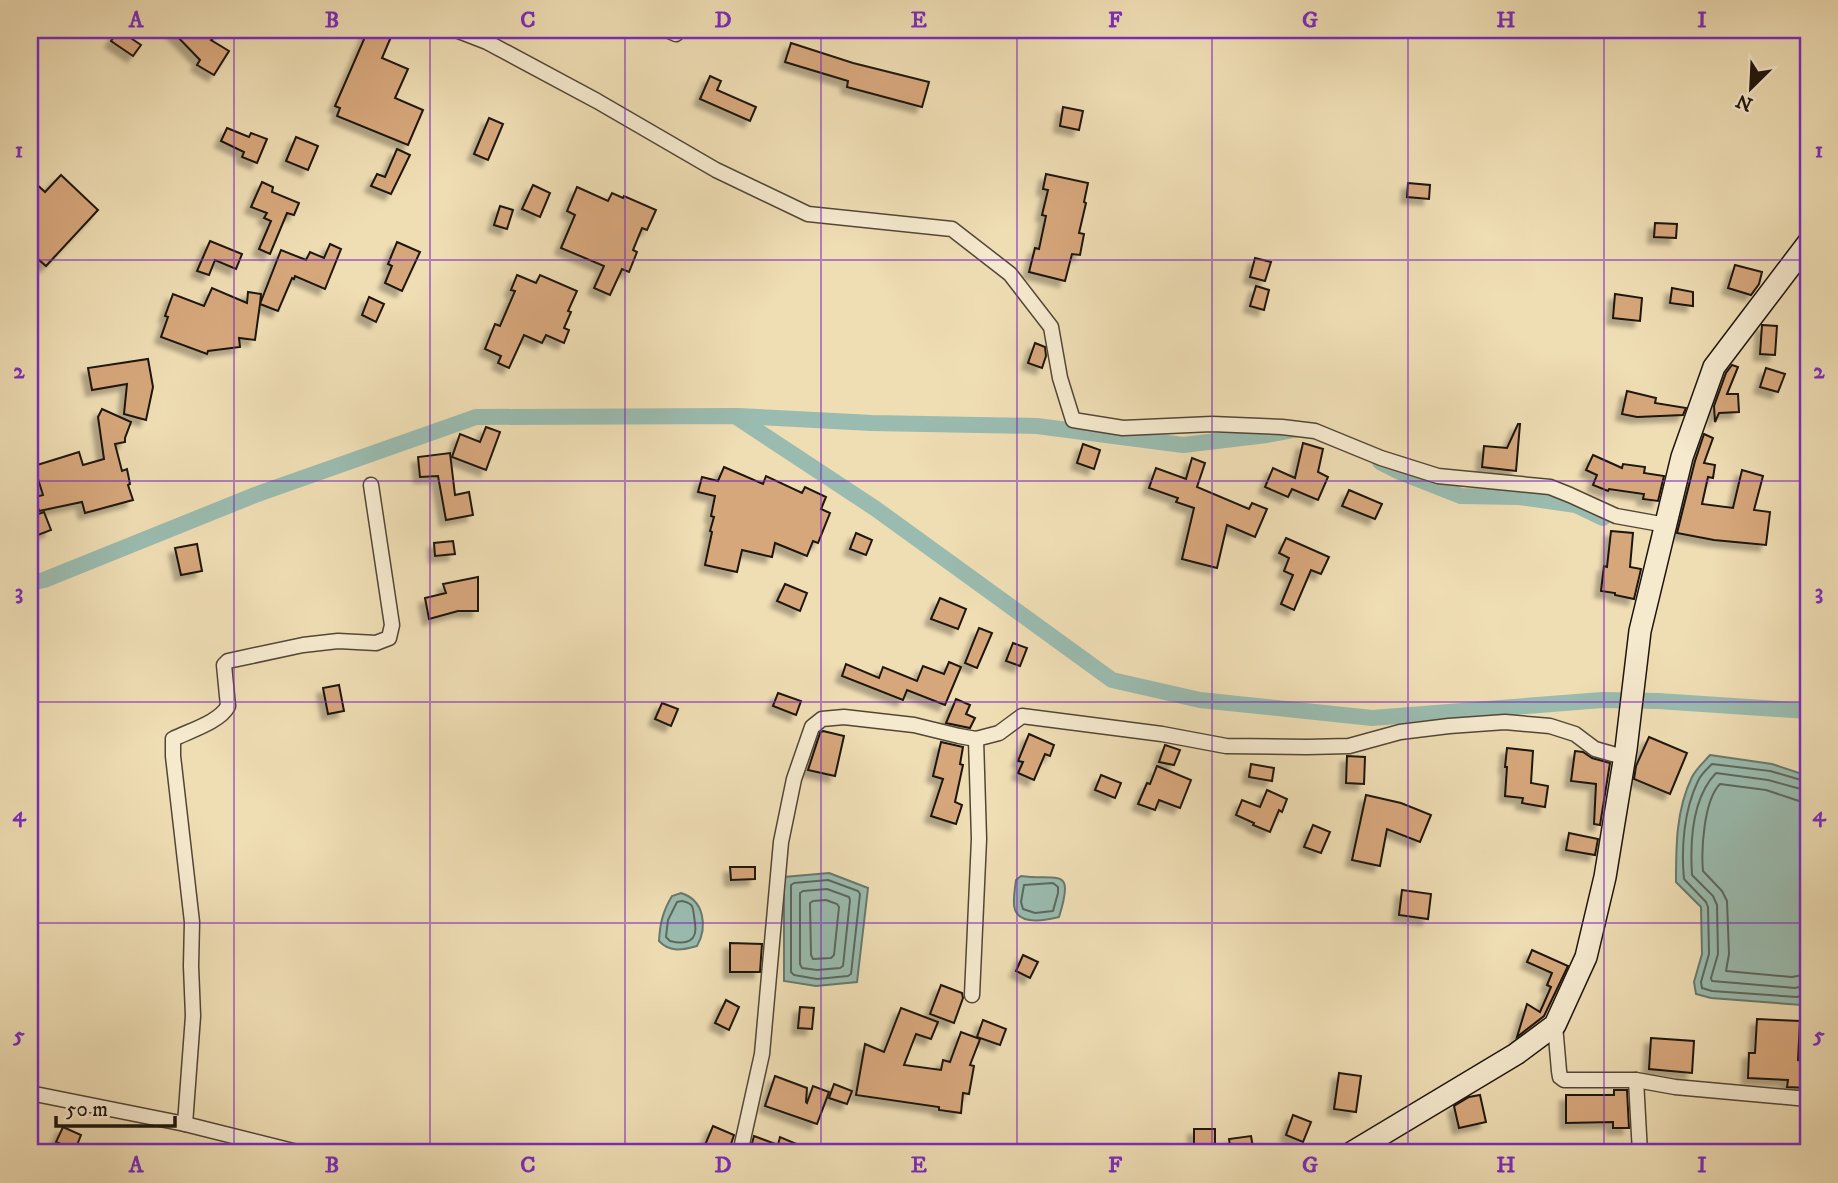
<svg xmlns="http://www.w3.org/2000/svg" width="1838" height="1183" font-family="'IM FELL DW Pica',serif">
<style>
.water{fill:#9abbaf;stroke:#68796e;stroke-width:2}
.lines{fill:none;stroke-linecap:round;stroke-linejoin:round}
.shore{stroke:#5c685e;stroke-width:2}
.canal{stroke:#9abbaf;stroke-width:16}
.building{fill:#d7a77c;stroke:#1d150d;stroke-width:2;filter:url(#shadow)}
.minor-casing{stroke:#524737;stroke-width:17}
.secondary-casing{stroke:#1d150d;stroke-width:24}
.minor{stroke:#f5e9ce;stroke-width:14}
.secondary{stroke:#f5e9ce;stroke-width:21}
.grid{fill:none;stroke:#7b2cbf;stroke-width:2;stroke-opacity:0.55}
.neatline{fill:none;stroke:#7b2cbf;stroke-width:2.5}
.grid-label{font-size:23px;text-anchor:middle;font-weight:bold;fill:#7b2cbf}
</style>
<defs>
<filter id="shadow"><feDropShadow dx="-6" dy="6" stdDeviation="2" flood-color="#0004"/></filter>
</defs>
<rect width="100%" height="100%" fill="#efddb4"/>
<filter id="stains"><feTurbulence type="fractalNoise" baseFrequency=".00286" numOctaves="4"/><feColorMatrix values="0 0 0 0 .2 0 0 0 0 .09 0 0 0 0 .02 0 0 0 .5 -.17"/></filter>
<radialGradient id="worn" r=".72"><stop offset=".6" stop-color="#630" stop-opacity="0"/><stop offset="1" stop-color="#630" stop-opacity=".3"/></radialGradient>
<g class="water">
<path d="M1710,755L1772,764L1808,776V997L1802,1005L1711,998L1696,994L1694,982L1702,954L1701,907L1676,882C1676,846 1676,810 1692,777C1696,769 1704,762 1710,755Z"/>
<polygon points="829,873 868,888 857,982 816,986 784,981 784,877"/>
<path d="M1021,876C1059,881 1075,866 1059,917C1047,920 1021,925 1015,910C1012,902 1015,889 1016,880Z"/>
<path d="M681,893C704,900 708,926 697,946C683,950 670,953 659,941C660,923 663,911 672,896Z"/>
</g>
<g class="lines">
<g class="shore">
<path d="M1808,782L1770,771L1712,764C1707,769 1701,774 1698,781C1684,810 1681,847 1684,879L1706,902L1708,907L1709,954L1701,982L1702,988L1712,991L1797,997L1808,993"/>
<path d="M1808,791L1768,780L1716,773C1692,798 1690,843 1692,875L1713,896L1717,905L1718,954L1711,978L1712,981L1795,988L1808,985"/>
<path d="M1808,801H1799L1766,790L1720,784C1704,800 1701,849 1703,871L1722,891L1727,901L1729,954L1726,971L1792,977L1808,974"/>
<polygon points="828,880 858,891 860,894 851,974 848,976 817,979 794,975 791,972 791,885 794,883"/>
<polygon points="1053,883 1058,887 1058,893 1053,911 1035,913 1023,909 1021,902 1024,885"/>
<polygon points="827,889 849,897 850,900 843,966 840,968 817,970 802,968 800,964 800,893 803,891"/>
<polygon points="826,900 837,904 839,907 834,955 831,958 813,959 811,955 810,903 813,901"/>
<path d="M682,901C686,902 689,902 692,906C694,911 694,918 695,923C698,942 686,945 670,941L666,937L668,920L677,902Z"/>
</g>
<g class="canal">
<polyline points="738,416 872,423 1037,426 1183,445 1267,435 1294,430"/>
<polyline points="1380,462 1400,472 1461,496 1519,497 1576,505 1603,518"/>
<polyline points="30,583 44,580 255,495 476,417 735,416 876,509 1112,680 1200,700 1372,718 1602,700 1658,701 1808,711"/>
</g>
</g>
<g class="building">
<polygon points="119,30 141,45 133,56 111,41"/>
<polygon points="171,30 222,30 211,40 229,51 214,75 197,65 200,60"/>
<polygon points="368,30 394,30 382,58 408,69 395,98 423,110 408,145 337,116 340,108 335,106"/>
<polygon points="791,43 853,63 929,82 922,107 847,87 848,81 785,62"/>
<polygon points="710,76 721,81 717,90 756,107 750,121 700,99"/>
<polygon points="1063,107 1083,111 1079,130 1060,126"/>
<polygon points="489,118 503,124 488,160 474,154"/>
<polygon points="227,128 249,137 251,133 267,139 257,163 242,157 244,152 221,141"/>
<polygon points="296,137 318,146 308,170 286,161"/>
<polygon points="397,149 410,155 391,194 371,186 377,174 385,177"/>
<polygon points="1046,174 1088,183 1084,202 1086,203 1079,233 1084,234 1080,255 1072,254 1065,281 1029,272 1035,248 1039,249 1046,216 1042,215 1048,190 1043,189"/>
<polygon points="61,175 98,210 46,266 30,252 30,178 45,192"/>
<polygon points="262,182 273,187 272,192 299,203 294,215 287,213 270,254 259,249 271,221 264,218 267,213 251,207"/>
<polygon points="1408,183 1430,185 1429,199 1407,197"/>
<polygon points="533,185 550,193 540,217 522,209"/>
<polygon points="577,187 608,201 612,193 623,198 624,196 656,210 647,230 642,228 633,250 637,252 629,272 622,269 610,295 594,288 604,266 561,248 575,215 567,211"/>
<polygon points="500,206 513,210 507,229 494,225"/>
<polygon points="1655,223 1677,224 1676,238 1654,237"/>
<polygon points="210,241 242,254 236,269 215,260 209,275 197,271"/>
<polygon points="397,242 420,252 402,291 385,283 392,266 388,264"/>
<polygon points="330,244 341,249 325,289 295,276 294,279 292,278 278,311 260,304 255,340 239,338 240,347 208,351 207,354 161,337 168,317 165,316 173,294 204,306 212,288 247,303 248,292 261,294 260,304 281,250 306,260 310,252 324,258"/>
<polygon points="1255,258 1271,262 1265,281 1250,277"/>
<polygon points="1735,265 1762,272 1759,284 1751,295 1728,288"/>
<polygon points="517,275 536,283 540,275 577,291 568,311 571,312 564,328 569,330 564,343 546,335 542,343 524,335 509,368 498,363 501,356 485,349 495,324 500,326 515,291 511,290"/>
<polygon points="1256,286 1269,290 1264,310 1250,306"/>
<polygon points="1672,288 1693,292 1693,306 1670,303"/>
<polygon points="1615,294 1642,298 1640,321 1613,318"/>
<polygon points="369,297 384,304 376,322 362,315"/>
<polygon points="1762,325 1777,326 1775,355 1760,354"/>
<polygon points="1035,343 1045,347 1046,356 1042,368 1028,363"/>
<polygon points="148,359 153,387 146,420 124,414 127,384 92,390 88,368"/>
<polygon points="1732,365 1738,367 1727,394 1738,394 1739,412 1719,413 1715,422 1714,406 1726,373"/>
<polygon points="1766,368 1785,374 1778,392 1760,387"/>
<polygon points="1627,391 1656,398 1655,403 1686,408 1683,415 1637,417 1622,414"/>
<polygon points="102,409 131,422 125,438 125,442 115,444 122,471 127,469 130,484 128,485 133,500 85,513 82,502 39,511 35,497 43,495 34,466 79,452 83,465 104,459 98,417"/>
<polygon points="1518,424 1520,424 1516,471 1482,467 1484,446 1507,448"/>
<polygon points="486,427 500,432 486,470 452,457 460,434 480,442"/>
<polygon points="1704,434 1713,438 1704,463 1715,465 1713,478 1708,477 1702,504 1733,508 1742,470 1763,476 1754,510 1770,512 1766,545 1714,540 1677,533 1695,461"/>
<polygon points="1303,443 1323,449 1318,472 1328,477 1318,500 1292,489 1288,497 1265,487 1273,468 1295,478"/>
<polygon points="1083,444 1100,450 1094,469 1077,463"/>
<polygon points="450,453 455,495 469,492 473,515 446,520 438,476 420,477 418,457"/>
<polygon points="1593,455 1622,468 1623,464 1645,467 1644,473 1664,476 1658,501 1643,499 1644,494 1609,489 1608,491 1593,485 1597,475 1586,470"/>
<polygon points="1192,458 1205,463 1197,487 1249,509 1252,503 1267,509 1255,537 1227,525 1217,568 1182,559 1194,508 1176,502 1178,498 1149,488 1156,468 1186,479"/>
<polygon points="724,467 763,484 766,476 802,493 805,487 826,497 821,509 830,513 818,543 813,541 807,556 775,543 772,557 742,550 737,572 705,565 712,532 710,531 714,517 711,516 715,496 698,492 702,477 718,481"/>
<polygon points="1349,490 1382,504 1375,519 1342,506"/>
<polygon points="44,512 51,530 30,538 30,517"/>
<polygon points="1611,531 1633,533 1630,567 1641,569 1634,599 1615,595 1615,593 1601,591 1604,566 1607,567"/>
<polygon points="856,533 872,540 866,555 850,549"/>
<polygon points="1286,538 1329,557 1321,574 1311,570 1294,610 1281,604 1293,575 1284,571 1289,558 1279,553"/>
<polygon points="453,541 455,554 435,556 434,543"/>
<polygon points="197,544 202,571 181,575 175,548"/>
<polygon points="478,577 478,611 458,611 429,619 425,598 446,593 443,584"/>
<polygon points="785,584 807,593 800,611 777,601"/>
<polygon points="940,598 966,609 958,629 931,619"/>
<polygon points="979,628 992,633 977,668 965,663"/>
<polygon points="1013,643 1027,648 1020,666 1006,661"/>
<polygon points="949,662 961,667 945,705 907,690 903,700 842,676 846,664 879,678 883,667 917,681 923,666 944,674"/>
<polygon points="339,685 344,711 328,714 323,688"/>
<polygon points="778,693 801,701 796,715 773,706"/>
<polygon points="956,699 970,705 966,714 975,718 970,728 946,723"/>
<polygon points="662,703 678,709 671,726 655,719"/>
<polygon points="823,731 844,736 835,776 808,770 820,733"/>
<polygon points="1029,734 1054,745 1050,756 1045,754 1034,780 1018,773 1023,762 1018,761"/>
<polygon points="1649,737 1687,753 1670,794 1634,779 1636,766"/>
<polygon points="941,742 963,747 960,764 963,765 955,802 962,805 956,824 931,816 943,779 933,776"/>
<polygon points="1165,745 1180,750 1174,765 1159,762"/>
<polygon points="1507,748 1533,751 1531,783 1548,786 1545,807 1522,803 1523,798 1505,796 1507,767 1505,767"/>
<polygon points="1575,751 1583,752 1592,758 1610,763 1600,825 1594,824 1596,784 1571,781"/>
<polygon points="1347,756 1365,757 1364,784 1346,783"/>
<polygon points="1251,764 1274,768 1272,781 1249,777"/>
<polygon points="1157,766 1191,780 1180,808 1159,800 1155,810 1138,804 1147,783 1150,784"/>
<polygon points="1101,775 1121,783 1115,798 1095,790"/>
<polygon points="1267,790 1287,799 1282,812 1279,810 1270,832 1253,825 1254,823 1236,815 1242,800 1260,807"/>
<polygon points="1366,795 1401,803 1431,815 1420,842 1387,829 1380,866 1352,860"/>
<polygon points="1313,825 1330,832 1321,853 1304,847"/>
<polygon points="1569,833 1598,839 1595,855 1566,850"/>
<polygon points="730,867 755,867 755,879 731,880"/>
<polygon points="1402,890 1431,894 1428,919 1399,915"/>
<polygon points="730,943 762,944 760,972 730,972"/>
<polygon points="1532,950 1568,966 1544,1016 1517,1037 1527,1004 1540,1012 1551,987 1547,985 1552,973 1527,962"/>
<polygon points="1023,955 1038,962 1030,978 1016,971"/>
<polygon points="941,985 962,993 963,998 954,1023 930,1014"/>
<polygon points="726,1000 739,1007 729,1030 715,1023"/>
<polygon points="800,1007 814,1008 812,1029 798,1028"/>
<polygon points="901,1008 938,1022 931,1039 916,1034 904,1065 941,1070 943,1060 950,1062 961,1032 980,1039 970,1065 974,1066 969,1094 963,1093 961,1113 939,1110 939,1107 856,1095 865,1044 884,1052"/>
<polygon points="1757,1019 1800,1021 1798,1060 1808,1061 1808,1088 1787,1087 1788,1080 1748,1078 1749,1053 1755,1053"/>
<polygon points="983,1020 1006,1029 1000,1045 977,1037"/>
<polygon points="1651,1038 1694,1041 1692,1073 1649,1069"/>
<polygon points="1339,1073 1361,1076 1356,1112 1334,1109"/>
<polygon points="775,1076 807,1088 806,1102 807,1103 813,1086 829,1092 817,1124 765,1106"/>
<polygon points="834,1084 852,1091 847,1104 829,1098"/>
<polygon points="1614,1090 1627,1090 1629,1128 1613,1128 1613,1122 1566,1123 1566,1095 1614,1095"/>
<polygon points="1480,1095 1486,1122 1459,1128 1454,1106 1469,1097"/>
<polygon points="1293,1115 1311,1122 1303,1142 1286,1135"/>
<polygon points="713,1126 734,1135 728,1153 724,1153 705,1145"/>
<polygon points="63,1127 81,1135 75,1150 56,1142"/>
<rect x="1194" y="1129" width="21" height="15"/>
<polygon points="754,1136 778,1145 780,1137 818,1153 766,1153 751,1147"/>
<polygon points="1251,1136 1254,1153 1231,1153 1229,1139"/>
</g>
<g class="lines">
<g class="minor-casing">
<g id="minor">
<polyline points="456,30 487,42 597,101 716,170 808,214 952,229 1010,274 1051,327 1060,378 1073,420 1123,428 1212,424 1282,427 1315,431 1381,458 1438,476 1550,487 1570,495 1616,516 1666,525"/>
<polyline points="667,30 676,34"/>
<polyline points="972,995 979,839 976,739 999,733 1022,716 1162,734 1226,746 1307,747 1349,746 1400,732 1449,726 1505,722 1550,726 1575,734 1595,749 1616,755 1625,754"/>
<polyline points="1555,1025 1559,1071 1560,1077 1564,1080 1636,1080 1675,1087 1808,1099"/>
<polyline points="1636,1080 1640,1153"/>
<polyline points="30,1093 185,1124 301,1153"/>
<path d="M185,1124L193,1016L191,966L192,922L173,756V739C189,731 220,722 228,706L224,665L228,661L303,645L338,641L376,643L389,638L392,625L371,485"/>
<polyline points="740,1153 762,1054 781,842 794,779 812,727 822,719 844,717 914,725 959,736 976,739"/>
</g>
</g>
<g class="secondary-casing">
<polyline id="secondary" points="1351,1153 1516,1054 1555,1025 1586,957 1605,877 1626,749 1640,631 1682,457 1714,367 1808,243"/>
</g>
<use href="#minor" class="minor"/>
<use href="#secondary" class="secondary"/>
</g>
<path class="grid" d="M234,30V1153M430,30V1153M625,30V1153M821,30V1153M1017,30V1153M1212,30V1153M1408,30V1153M1604,30V1153M30,260H1808M30,481H1808M30,702H1808M30,923H1808"/>
<rect width="1838" height="1183" fill="none" stroke="#efddb4" stroke-width="77"/>
<g transform="translate(1751 88) rotate(204)" stroke="#f5e9ce" stroke-width="5" paint-order="stroke">
<path d="M0-5L12 26L0 18L-12 26Z" fill="#1d150d"/>
<text y="-10" font-size="19" font-weight="bold" text-anchor="middle" fill="#1d150d">N</text>
</g>
<path d="M56 1116v10h119v-10" fill="none" stroke="#1d150d" stroke-width="3.5"/>
<text x="66" y="1116" font-size="21" fill="#1d150d" stroke="#f5e9ce" stroke-width="5" paint-order="stroke">50 m</text>
<rect x="38" y="38" width="1762" height="1106" class="neatline"/>
<g class="grid-label">
<text x="136" y="27">A</text>
<text x="332" y="27">B</text>
<text x="528" y="27">C</text>
<text x="723" y="27">D</text>
<text x="919" y="27">E</text>
<text x="1115" y="27">F</text>
<text x="1310" y="27">G</text>
<text x="1506" y="27">H</text>
<text x="1702" y="27">I</text>
<text x="19" y="157">1</text>
<text x="1819" y="157">1</text>
<text x="19" y="378">2</text>
<text x="1819" y="378">2</text>
<text x="19" y="599">3</text>
<text x="1819" y="599">3</text>
<text x="19" y="821">4</text>
<text x="1819" y="821">4</text>
<text x="19" y="1042">5</text>
<text x="1819" y="1042">5</text>
<text x="136" y="1172">A</text>
<text x="332" y="1172">B</text>
<text x="528" y="1172">C</text>
<text x="723" y="1172">D</text>
<text x="919" y="1172">E</text>
<text x="1115" y="1172">F</text>
<text x="1310" y="1172">G</text>
<text x="1506" y="1172">H</text>
<text x="1702" y="1172">I</text>
</g>
<rect width="100%" height="100%" filter="url(#stains)"/>
<rect width="100%" height="100%" fill="url(#worn)"/>
</svg>
